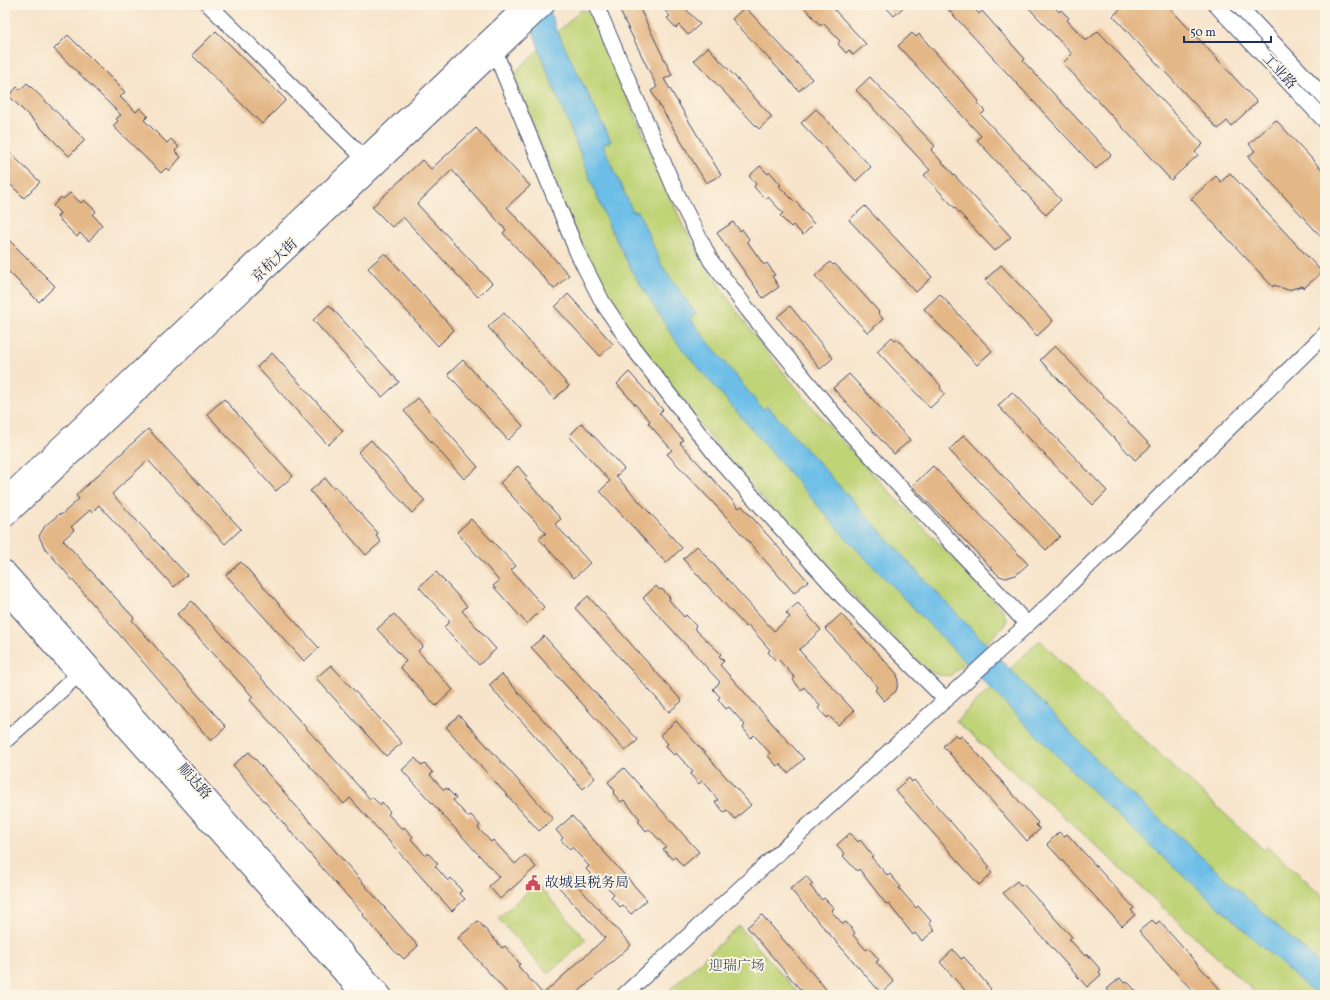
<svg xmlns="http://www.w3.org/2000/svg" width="1330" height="1000" font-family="Vollkorn,'Noto Serif SC',serif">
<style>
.green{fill:#bfd377;stroke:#6d816a}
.water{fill:#6cbee8;stroke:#4476a3}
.building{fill:#e4b787}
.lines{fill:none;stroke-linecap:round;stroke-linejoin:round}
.minor-casing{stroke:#3c4a6e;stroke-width:17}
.major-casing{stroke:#3c4a6e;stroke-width:21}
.minor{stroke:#fff;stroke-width:15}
.major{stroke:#fff;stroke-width:19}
.labels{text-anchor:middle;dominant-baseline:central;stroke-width:4;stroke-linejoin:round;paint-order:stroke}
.street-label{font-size:14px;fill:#1b2f5e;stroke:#fcf5e5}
.poi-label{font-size:14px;fill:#1b2f5e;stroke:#fcf5e5;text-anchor:start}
.park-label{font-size:14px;fill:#445864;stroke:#fcf5e5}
</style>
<rect width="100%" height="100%" fill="#fcf5e5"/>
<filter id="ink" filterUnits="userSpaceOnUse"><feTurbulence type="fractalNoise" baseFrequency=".025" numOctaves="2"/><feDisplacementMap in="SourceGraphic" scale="8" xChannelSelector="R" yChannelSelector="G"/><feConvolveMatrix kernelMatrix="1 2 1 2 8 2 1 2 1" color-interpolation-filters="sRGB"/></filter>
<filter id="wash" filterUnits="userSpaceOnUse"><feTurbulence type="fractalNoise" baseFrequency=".012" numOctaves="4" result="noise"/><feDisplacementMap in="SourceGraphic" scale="16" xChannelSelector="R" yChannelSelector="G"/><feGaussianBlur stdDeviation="0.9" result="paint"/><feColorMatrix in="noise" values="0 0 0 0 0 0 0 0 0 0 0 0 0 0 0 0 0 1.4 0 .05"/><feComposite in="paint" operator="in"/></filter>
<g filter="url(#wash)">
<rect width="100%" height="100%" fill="#f7e4cb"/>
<g class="green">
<path d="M581,10L587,11L597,26L683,226C764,372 888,489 1002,609L1007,620L1004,626L951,675C941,677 934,674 924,669L802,543L740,473L671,389L614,307L570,222L513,74Z"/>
<polygon points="1040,640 1068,669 1264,850 1268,846 1325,898 1325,995 1258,995 1080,831 956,721"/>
<polygon points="537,884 586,940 548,974 498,918"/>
<polygon points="739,926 800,995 664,995"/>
</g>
<polygon class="water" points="525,5 548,5 555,27 611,141 603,145 633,212 638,211 662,266 696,314 690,319 763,410 767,406 921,576 1113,777 1325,969 1325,995 1316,995 1117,815 1024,723 844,536 678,344 633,273 609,226 542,58"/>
<g id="blocks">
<g class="building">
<polygon points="617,5 638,5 672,75 664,79 721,175 706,183 651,91 657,87"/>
<polygon points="660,5 682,5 700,24 688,35 679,25 676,28 667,18 670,16"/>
<polygon points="802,5 830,5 866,44 853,55 849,50 846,53 838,44 840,41 823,23 821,26"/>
<polygon points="884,5 906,5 894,16"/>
<polygon points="944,5 971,5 979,14 982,11 1025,59 1023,61 1111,155 1096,169"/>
<polygon points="1026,5 1053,5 1059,12 1061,10 1069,18 1067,20 1086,41 1098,31 1203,144 1195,152 1198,155 1171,180 1063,63 1072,54"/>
<polygon points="1125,5 1167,5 1257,102 1231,126 1227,121 1218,129 1113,16"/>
<polygon points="745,7 812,79 799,91 732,19"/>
<polygon points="216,31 286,100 262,124 192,55"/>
<polygon points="912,33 916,37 919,34 979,101 977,103 985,111 981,115 1061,200 1046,215 977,140 981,136 898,46"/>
<polygon points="68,35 125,92 120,97 136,112 140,108 148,116 144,120 167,143 171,139 179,147 175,151 181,157 169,171 166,168 161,173 113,126 118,121 116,119 121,115 54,49"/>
<polygon points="708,47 772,117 759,129 694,60"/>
<polygon points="870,77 935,146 931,150 1011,237 995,251 924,175 930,170 856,90"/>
<polygon points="27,83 85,140 69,156 9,96 17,87 20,90"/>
<polygon points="816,109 871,167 856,181 801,123"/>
<polygon points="1276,120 1325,173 1325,241 1248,157 1255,151 1249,144"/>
<polygon points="476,128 530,186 507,207 569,275 554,289 503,233 506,230 452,170 417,204 492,283 478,297 403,217 392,227 372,207 422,160 431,169"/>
<polygon points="5,148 40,182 24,198 5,179"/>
<polygon points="760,166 768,174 770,172 781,185 779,186 795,202 796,201 814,224 803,235 793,225 791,227 780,216 783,213 768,197 765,199 754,187 756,184 749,176"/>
<polygon points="1230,173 1322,272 1304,288 1303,286 1288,290 1274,285 1273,287 1191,199 1216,176 1221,182"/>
<polygon points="70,193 81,203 84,200 96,211 93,215 102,225 89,241 80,233 77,237 57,217 60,213 53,206 61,197 63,199"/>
<polygon points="865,206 932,277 916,292 849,220"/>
<polygon points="733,222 740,231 742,229 749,239 747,241 764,265 767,263 775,275 772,276 779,287 763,298 717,233"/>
<polygon points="5,236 55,286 39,302 5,268"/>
<polygon points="385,253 454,330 438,346 368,268"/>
<polygon points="830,262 833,265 835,264 853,283 879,312 878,313 883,319 868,333 815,276"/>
<polygon points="1001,265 1053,321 1037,336 985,280"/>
<polygon points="568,294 613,344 600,356 555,307"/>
<polygon points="940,294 992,351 977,365 924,309"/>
<polygon points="329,305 399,382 382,397 313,320"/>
<polygon points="790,306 833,358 820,369 777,317"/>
<polygon points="504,313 569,386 554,399 488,327"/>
<polygon points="892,337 895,340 897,339 941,386 940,388 945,394 930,408 877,351"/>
<polygon points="1055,346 1151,446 1135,460 1040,360"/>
<polygon points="272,353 343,431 328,445 257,367"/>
<polygon points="463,360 523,426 508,440 448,374"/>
<polygon points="629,372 663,410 659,413 683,440 680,443 739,508 742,506 808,581 794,593 721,511 667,454 672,450 648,423 650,421 617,384"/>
<polygon points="849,374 910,440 894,454 833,388"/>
<polygon points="1012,392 1107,491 1093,505 998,406"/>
<polygon points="418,398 478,467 464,479 404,411"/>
<polygon points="224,399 293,476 276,491 207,414"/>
<polygon points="582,423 624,469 616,476 682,548 666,563 600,491 610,481 569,436"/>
<polygon points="148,429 241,529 225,544 148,460 112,494 187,575 174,587 99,505 92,512 90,510 71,527 74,530 63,540 134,618 132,620 226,727 211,741 44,547 39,536 45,526 59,514 61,515 79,499 76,495"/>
<polygon points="964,435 1060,536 1046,550 949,450"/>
<polygon points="371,440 425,501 412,513 358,452"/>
<polygon points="518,466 527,477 525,479 561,519 555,524 590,563 574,578 539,539 546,533 500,483"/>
<polygon points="933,466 1028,564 1016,575 1005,578 998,575 912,486"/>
<polygon points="325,478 333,488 335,486 378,533 376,536 381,542 366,555 310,491"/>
<polygon points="471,519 516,566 511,570 544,607 527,624 493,586 499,581 457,532"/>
<polygon points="697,546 774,631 790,617 786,613 798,603 821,630 799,650 854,711 838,725 829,716 827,718 818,708 820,706 804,687 801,690 793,680 795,678 778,659 776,661 768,652 770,650 757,635 748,625 746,627 683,559"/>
<polygon points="241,562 319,648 304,661 226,575"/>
<polygon points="436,572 467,606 462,611 496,649 479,665 444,627 450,621 419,587"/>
<polygon points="656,586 660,590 662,589 670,598 669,600 684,617 686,615 696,626 694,628 721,654 719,656 724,661 720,665 804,759 788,773 780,764 777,766 768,756 770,753 754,735 751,738 743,728 745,725 729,707 726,709 718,699 720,697 713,689 720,682 643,598"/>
<polygon points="588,596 682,701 669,712 575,608"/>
<polygon points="192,601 370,799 372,797 380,805 382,802 390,812 388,814 402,829 404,827 413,837 411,839 426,856 428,853 438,864 435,866 448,881 451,878 462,891 459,893 465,899 452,911 350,798 344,804 250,700 253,697 177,614"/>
<polygon points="394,614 423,646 418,651 453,690 436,706 400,667 406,661 377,629"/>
<polygon points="841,614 897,674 898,683 896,691 884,701 875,690 878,687 825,629"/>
<polygon points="544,636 638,740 625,751 531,647"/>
<polygon points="331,665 402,743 386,756 316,678"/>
<polygon points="502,674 595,778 583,789 489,685"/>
<polygon points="459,715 553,819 539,831 446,727"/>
<polygon points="676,721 751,805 735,819 727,810 724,812 715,802 718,800 702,781 699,784 690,774 693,772 676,753 674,755 665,746 668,744 660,735"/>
<polygon points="956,734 959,738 962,736 1038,823 1036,825 1040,829 1027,841 943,746"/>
<polygon points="249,752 418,946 404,959 399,954 398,955 366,919 363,915 364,914 336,884 233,765"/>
<polygon points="415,758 422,766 425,764 433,773 430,775 444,790 446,788 456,798 453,800 468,817 471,815 480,825 478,828 491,842 493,840 515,864 525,855 536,867 500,899 489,886 499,877 402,770"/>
<polygon points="624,768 699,852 683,866 675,857 672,859 663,849 666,847 649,829 646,831 638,821 640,819 624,800 621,802 613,793 615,791 608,782"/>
<polygon points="909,778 912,782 914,780 990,867 988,869 992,873 979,885 895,790"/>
<polygon points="572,816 647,900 631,914 623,905 620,907 611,897 614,894 597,876 594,878 586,869 589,866 572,847 570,850 561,840 563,838 556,830"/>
<polygon points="1059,832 1064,837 1067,834 1134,908 1131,910 1135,915 1122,926 1047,844"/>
<polygon points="850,833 858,842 860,840 873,856 871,857 888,876 890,874 901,887 899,888 916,908 918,906 931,921 929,923 935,930 922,941 915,933 913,935 888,903 886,904 859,869 857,871 843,856 845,854 837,845"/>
<polygon points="567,874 631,945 575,995 509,995 458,938 478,921 502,948 505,946 520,964 518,966 543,994 605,938 556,884"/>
<polygon points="806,876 813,884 810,886 822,900 824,898 834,908 831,911 843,924 846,922 855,933 853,935 866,950 869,948 879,960 876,962 894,982 881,993 790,889"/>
<polygon points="1017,881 1021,886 1023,884 1072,937 1069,939 1085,956 1087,954 1101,970 1099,972 1101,975 1087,987 1003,893"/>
<polygon points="762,915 831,995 805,995 747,927"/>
<polygon points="1152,920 1156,924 1159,921 1225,995 1196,995 1139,931"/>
<polygon points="953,950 961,959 964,957 976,971 991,989 989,991 993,995 969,995 940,962"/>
<polygon points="1120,978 1124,983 1127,981 1139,995 1112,995 1107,989"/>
</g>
</g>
</g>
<g filter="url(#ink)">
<use href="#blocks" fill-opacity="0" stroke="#3c4a6e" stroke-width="1"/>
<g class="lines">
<g class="minor-casing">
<g id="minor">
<polyline points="209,5 364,158"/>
<polyline points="596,5 676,192 711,261 748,310 847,430 1027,624"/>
<polyline points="1216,5 1325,121"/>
<polyline points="1238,5 1325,98"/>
<polyline points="495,52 578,254 603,303 634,349 718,458 842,596 946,700"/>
<polyline points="5,741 78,675"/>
<polyline points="624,995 1054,600 1325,334"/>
</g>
</g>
<g class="major-casing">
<g id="major">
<polyline points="5,498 525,5"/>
<polyline points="5,518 545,5"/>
<polyline points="5,570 382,995"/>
<polyline points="5,592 362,995"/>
</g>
</g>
<use href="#minor" class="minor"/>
<use href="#major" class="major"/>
</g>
</g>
<defs>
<g id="civic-bare" transform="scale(1.2)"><path d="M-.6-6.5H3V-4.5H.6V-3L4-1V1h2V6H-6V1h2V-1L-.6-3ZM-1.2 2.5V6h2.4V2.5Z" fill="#d1495b" stroke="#fcf5e5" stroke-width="2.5" paint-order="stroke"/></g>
</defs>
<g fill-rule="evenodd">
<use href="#civic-bare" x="533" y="883"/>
</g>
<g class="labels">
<g class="street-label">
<text transform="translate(1279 72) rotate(47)">工业路</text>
<text transform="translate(275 261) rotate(-43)">京杭大街</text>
<text transform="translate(194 782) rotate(48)">顺达路</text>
</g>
<g class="poi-label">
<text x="545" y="883">故城县税务局</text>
</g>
<g class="park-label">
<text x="737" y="966">迎瑞广场</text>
</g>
</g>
<rect width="1330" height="1000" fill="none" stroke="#fcf5e5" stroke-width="20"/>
<path d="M1184 36v6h87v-6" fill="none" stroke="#1b2f5e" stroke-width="2"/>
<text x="1190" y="36" font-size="12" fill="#1b2f5e" stroke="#fcf5e5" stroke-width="3" paint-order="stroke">50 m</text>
</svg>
